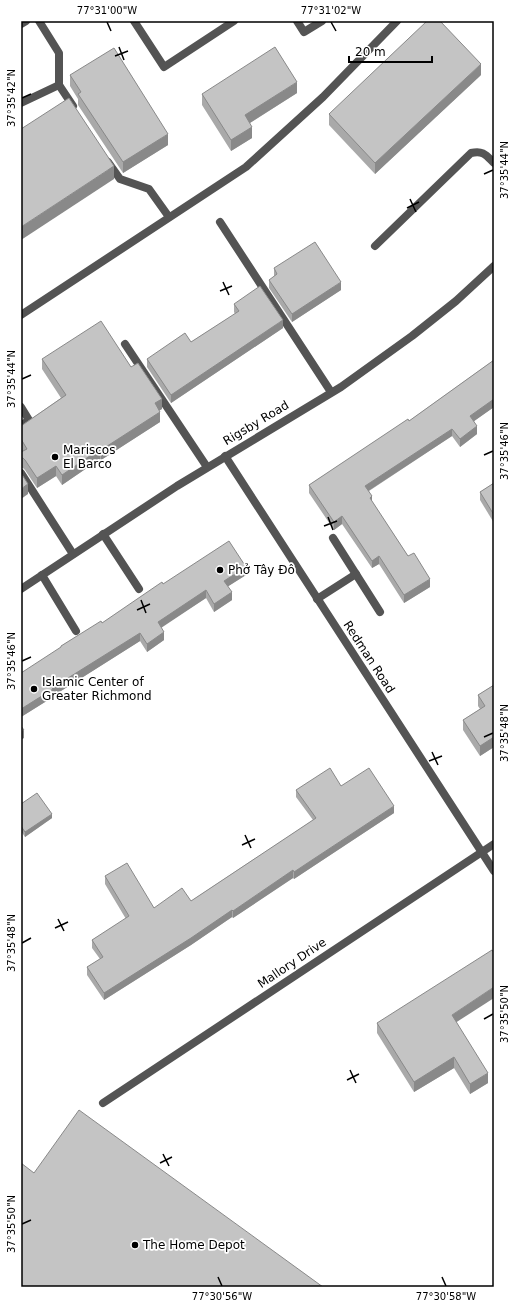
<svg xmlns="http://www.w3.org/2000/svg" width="515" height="1308" font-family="'DejaVu Sans',sans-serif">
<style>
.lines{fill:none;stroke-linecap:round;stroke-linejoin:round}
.service{stroke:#545454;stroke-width:8}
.minor{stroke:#545454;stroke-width:8}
.tertiary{stroke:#545454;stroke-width:8}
.wall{fill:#a9a9a9}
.shaded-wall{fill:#898989}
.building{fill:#c4c4c4;stroke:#898989}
.ticks{fill:none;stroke:#000;stroke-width:1.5}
.poi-dot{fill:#000;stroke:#fff;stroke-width:1.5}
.labels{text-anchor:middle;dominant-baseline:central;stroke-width:3.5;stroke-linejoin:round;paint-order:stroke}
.street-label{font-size:12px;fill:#000;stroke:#fff}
.poi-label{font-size:12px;fill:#000;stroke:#fff;text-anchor:start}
.neatline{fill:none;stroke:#000;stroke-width:1.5}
.ticks-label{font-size:10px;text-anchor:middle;fill:#000}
</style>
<rect width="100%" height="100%" fill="#fff"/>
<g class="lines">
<g class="service">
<polyline points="39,21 59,53 59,85 73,106"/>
<polyline points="134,21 164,67 234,21"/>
<polyline points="297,21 304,32 322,21"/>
<polyline points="21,103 59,85"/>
<polyline points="108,162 120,179 149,189 169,217"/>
<polyline points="220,222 331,392"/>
<path d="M375,246L471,153C483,150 486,155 494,163"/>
<polyline points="21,315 246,167 323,97 397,21"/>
<polyline points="125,344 207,467"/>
<polyline points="21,407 29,420 21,426"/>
<polyline points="21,473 73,554"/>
<polyline points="103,534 139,589"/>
<polyline points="333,538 380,612"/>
<polyline points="42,575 76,631"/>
<polyline points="317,599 356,574"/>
</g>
<g class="minor">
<polyline points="225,456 494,871"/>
<polyline points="21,589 177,486 341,387 412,336 456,301 494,266"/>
<polyline points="103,1103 494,844"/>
</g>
<polyline class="tertiary" points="21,24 26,21"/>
</g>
<g class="wall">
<polygon points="70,75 168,145 123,173 78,105 78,99 70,86"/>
<polygon points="481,75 375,174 329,125 329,114"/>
<polygon points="297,93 250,123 252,138 231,151 202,105 202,94"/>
<polygon points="274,268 341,290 292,322 269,288 269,280 274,277"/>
<polygon points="234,304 283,328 171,403 147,367 147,359 191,342 235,314 234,312"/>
<polygon points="42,359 131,367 162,409 159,410 160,422 101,460 100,459 62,485 56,476 37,488 25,470 23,468 21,468 21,452 22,452 21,449 21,426 61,398 42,369"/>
<polygon points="494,360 494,407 474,421 477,434 460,447 452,436 369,491 372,502 408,556 430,587 404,603 379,564 372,568 342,524 334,530 309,493 309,485 409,421"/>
<polygon points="494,483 494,523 480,500 480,492"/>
<polygon points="246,575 228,586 232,600 214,612 206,598 161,627 164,640 147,652 140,641 53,696 53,697 21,717 61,647 61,646 102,623 163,584"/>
<polygon points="494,685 494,747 480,756 463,730 463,720 480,709 478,706 478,695"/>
<polygon points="341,786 394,813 309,869 294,879 293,878 233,918 232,917 191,945 104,1000 87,975 87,967 100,959 92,948 92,940 126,919 105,884 105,876 154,908 191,901 313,820 296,797 296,790"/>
<polygon points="21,804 52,818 25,837 21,831"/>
<polygon points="456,1022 488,1083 470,1094 454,1068 414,1092 377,1033 377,1023"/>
</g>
<g class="shaded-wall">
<polygon points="481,64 481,75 375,174 375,163"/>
<polygon points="297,82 297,93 245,126 245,115"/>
<polygon points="252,127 252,138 231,151 231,140"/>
<polygon points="168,134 168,145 123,173 123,162"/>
<polygon points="114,166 114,179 21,240 21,227"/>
<polygon points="341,282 341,290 292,322 292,314"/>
<polygon points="283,320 283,328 171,403 171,395"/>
<polygon points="162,399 162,409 155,413 155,403"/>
<polygon points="494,399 494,407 470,424 470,416"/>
<polygon points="160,412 160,422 101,460 101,450"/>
<polygon points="477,426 477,434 460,447 460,439"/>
<polygon points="452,429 452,436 365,493 365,486"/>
<polygon points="100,449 100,459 62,485 62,475"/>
<polygon points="56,466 56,476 37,488 37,478"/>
<polygon points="28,484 28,494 21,499 21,489"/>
<polygon points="372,496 372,504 370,498"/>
<polygon points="342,516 342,524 334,530 334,522"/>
<polygon points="379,556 379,564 372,568 372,561"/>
<polygon points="246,567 246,575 224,589 224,581"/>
<polygon points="430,579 430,587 404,603 404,595"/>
<polygon points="206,590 206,598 158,630 158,622"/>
<polygon points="232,592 232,600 214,612 214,604"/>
<polygon points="164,632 164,640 147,652 147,644"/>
<polygon points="140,633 140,641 53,696 53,697 21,717 21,709 52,688"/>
<polygon points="24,730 24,738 21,740 21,732"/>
<polygon points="494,737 494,747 480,756 480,746"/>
<polygon points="394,806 394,813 294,879 294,872"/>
<polygon points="52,814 52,818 25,837 25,832"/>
<polygon points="293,870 293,878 233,918 233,911"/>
<polygon points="232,910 232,917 191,945 104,1000 104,993"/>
<polygon points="494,987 494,998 452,1025 452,1015"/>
<polygon points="454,1057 454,1068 414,1092 414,1082"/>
<polygon points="488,1073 488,1083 470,1094 470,1084"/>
</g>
<g class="building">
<polygon points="427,21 440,21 481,64 375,163 329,114"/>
<polygon points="275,47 297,82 245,115 252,127 231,140 202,94"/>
<polygon points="114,48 168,134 123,162 78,94 81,92 70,75"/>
<polygon points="69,98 114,166 21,227 21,129"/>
<polygon points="315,242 341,282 292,314 269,280 277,274 274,268"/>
<polygon points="260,286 283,320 171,395 147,359 185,333 191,342 239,311 234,304"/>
<polygon points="101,321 131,367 138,363 162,399 155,403 160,412 101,450 100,449 62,475 56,466 37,478 25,460 23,458 21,458 21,452 27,449 21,439 21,426 66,395 42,359"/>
<polygon points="494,360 494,399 470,416 477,426 460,439 452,429 365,486 372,496 370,498 408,556 414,553 430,579 404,595 379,556 372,561 342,516 334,522 309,485 408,419 409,421"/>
<polygon points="21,473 28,484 21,489"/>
<polygon points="494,483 494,515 480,492"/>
<polygon points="229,541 246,567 224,581 232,592 214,604 206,590 158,622 164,632 147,644 140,633 52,688 53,689 21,709 21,673 61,647 61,646 101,621 102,623 162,582 163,584"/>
<polygon points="494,685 494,737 480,746 463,720 485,706 478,695"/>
<polygon points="21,726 24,730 21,732"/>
<polygon points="330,768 341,786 369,768 394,806 309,862 294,872 293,870 233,911 232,910 191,938 104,993 87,967 103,957 92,940 129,916 105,876 127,863 154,908 182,888 191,901 316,818 296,790"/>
<polygon points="37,793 52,814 25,832 21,826 21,804"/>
<polygon points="492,950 494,953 494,987 452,1015 488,1073 470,1084 454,1057 414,1082 377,1023"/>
<polygon points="79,1110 323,1287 21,1287 21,1163 34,1173"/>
</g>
<path class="ticks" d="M107,22L111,31M331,22L336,31M119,47L124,60M115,56L128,51M22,98L31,94M484,174L493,170M410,199L416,212M407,208L419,202M223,282L229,295M220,291L232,286M22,379L31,375M484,455L493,451M328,517L333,530M324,526L337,521M141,600L146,613M137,610L150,604M22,661L31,657M484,737L493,733M432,752L438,765M429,761L442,756M245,835L251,848M242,845L255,839M58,919L64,931M55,928L68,922M22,943L31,938M484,1019L493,1014M350,1070L356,1083M347,1080L359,1074M163,1154L169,1166M160,1163L172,1157M22,1224L31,1220M218,1277L222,1286M442,1277L446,1286"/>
<g class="poi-dot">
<circle cx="55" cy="457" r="4"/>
<circle cx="220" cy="570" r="4"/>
<circle cx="34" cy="689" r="4"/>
<circle cx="135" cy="1245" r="4"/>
</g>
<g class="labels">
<g class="street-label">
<text transform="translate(256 423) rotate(-31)">Rigsby Road</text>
<text transform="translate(369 657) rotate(57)">Redman Road</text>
<text transform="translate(292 963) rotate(-34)">Mallory Drive</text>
</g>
<g class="poi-label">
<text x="63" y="450">Mariscos<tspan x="63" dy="14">El Barco</tspan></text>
<text x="228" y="570">Phở Tây Đô</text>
<text x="42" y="682">Islamic Center of<tspan x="42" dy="14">Greater Richmond</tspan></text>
<text x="143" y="1245">The Home Depot</text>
</g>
</g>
<rect width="515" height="1308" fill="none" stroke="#ffffff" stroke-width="44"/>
<path d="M349 56v6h83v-6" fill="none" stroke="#000000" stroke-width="2"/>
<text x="355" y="56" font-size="12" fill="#000000" stroke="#ffffff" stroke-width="3" paint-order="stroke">20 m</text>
<rect x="22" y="22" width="471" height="1264" class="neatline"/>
<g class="ticks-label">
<text x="107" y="14">77°31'00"W</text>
<text x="331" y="14">77°31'02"W</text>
<text transform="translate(11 98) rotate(-90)" y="4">37°35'42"N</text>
<text transform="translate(504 170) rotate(-90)" y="4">37°35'44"N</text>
<text transform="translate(11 379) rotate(-90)" y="4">37°35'44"N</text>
<text transform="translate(504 451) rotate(-90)" y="4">37°35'46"N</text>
<text transform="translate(11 661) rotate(-90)" y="4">37°35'46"N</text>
<text transform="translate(504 733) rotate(-90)" y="4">37°35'48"N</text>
<text transform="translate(11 943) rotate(-90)" y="4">37°35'48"N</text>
<text transform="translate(504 1014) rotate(-90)" y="4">37°35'50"N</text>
<text transform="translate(11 1224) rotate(-90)" y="4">37°35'50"N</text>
<text x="222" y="1300">77°30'56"W</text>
<text x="446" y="1300">77°30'58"W</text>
</g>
</svg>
